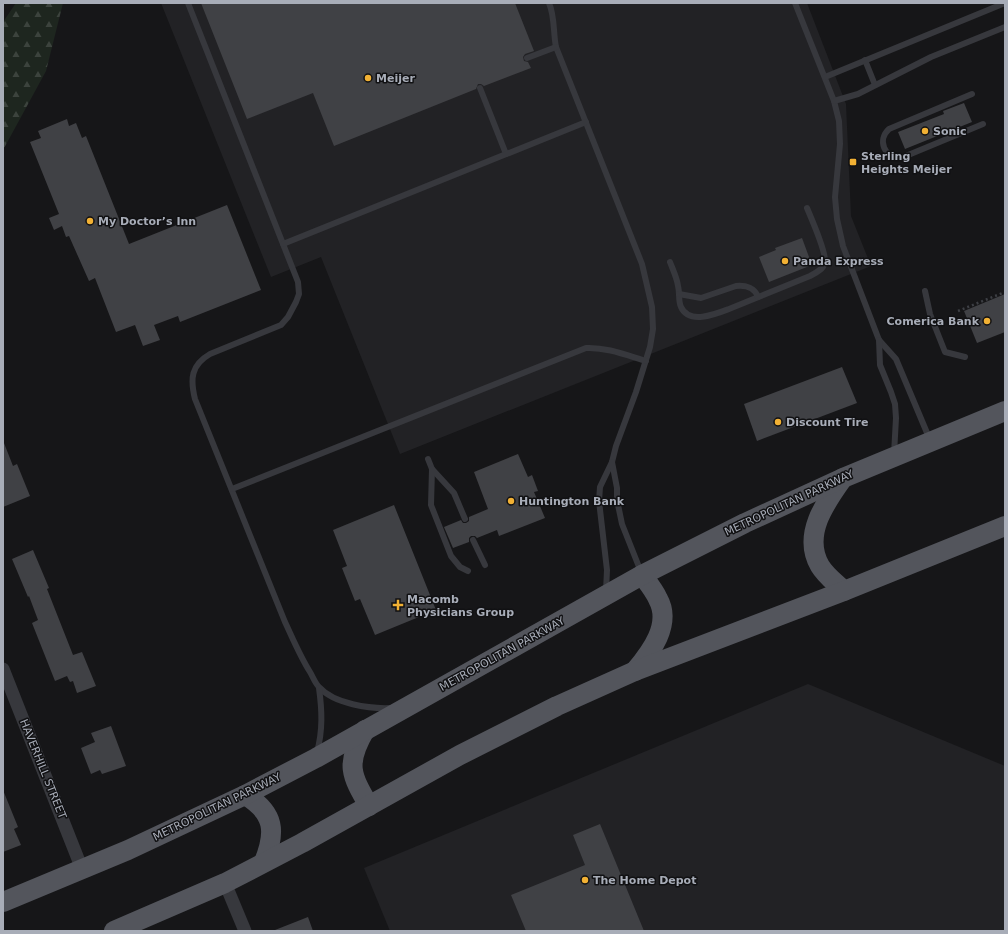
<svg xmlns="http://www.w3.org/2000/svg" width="1008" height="934" font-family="'DejaVu Sans',sans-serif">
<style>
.built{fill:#222225}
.forest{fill:url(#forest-firs)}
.building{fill:#404145}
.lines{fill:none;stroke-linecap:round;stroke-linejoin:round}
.path{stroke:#3d3f44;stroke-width:2.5;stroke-dasharray:2 3;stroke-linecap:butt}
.service{stroke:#37383d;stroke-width:6}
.minor{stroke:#37383d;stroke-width:13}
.primary{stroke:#53555c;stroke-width:20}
.poi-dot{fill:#f2b134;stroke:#111113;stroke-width:1.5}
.labels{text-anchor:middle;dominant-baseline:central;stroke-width:3;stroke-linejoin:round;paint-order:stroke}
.poi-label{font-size:11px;font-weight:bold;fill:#a8adb8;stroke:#111113;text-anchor:start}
.street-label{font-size:11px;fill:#a8adb8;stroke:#111113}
</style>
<defs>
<pattern id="forest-firs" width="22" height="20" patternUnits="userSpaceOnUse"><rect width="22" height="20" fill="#1e261f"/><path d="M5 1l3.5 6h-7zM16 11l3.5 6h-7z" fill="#3c433d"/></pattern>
</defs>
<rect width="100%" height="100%" fill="#161618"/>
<g class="built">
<polygon points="161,3 807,3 846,104 851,216 871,266 400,454 321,257 271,277"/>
<polygon points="808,684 1005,766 1005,931 390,931 364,868"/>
</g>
<polygon class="forest" points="16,3 63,3 46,71 3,150 3,22"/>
<g class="building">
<polygon points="201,3 515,3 534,51 525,54 523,57 524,61 528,62 531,68 484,86 481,84 478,84 476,89 334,146 313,93 247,119"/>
<polygon points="964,103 972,122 905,149 898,132 944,114 943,111"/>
<polygon points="67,119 69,126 76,123 82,138 86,136 129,244 227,205 261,290 180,322 178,316 154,325 160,340 143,346 135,325 116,332 95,278 89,281 69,236 66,237 62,226 54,230 49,218 59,214 30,142 41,138 38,131"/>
<polygon points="802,238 812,265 769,282 759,257 776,250 775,248"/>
<polygon points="1005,294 1005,332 977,343 964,311"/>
<polygon points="842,367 857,403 757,441 744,404"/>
<polygon points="3,443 4,443 13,466 17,464 30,496 3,507"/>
<polygon points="518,454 528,477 532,475 538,491 534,492 545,518 499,536 497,530 477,538 475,536 471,536 469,538 469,542 453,548 444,527 461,520 463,523 466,523 469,521 469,517 488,509 474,472"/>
<polygon points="394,505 436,610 375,635 360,599 355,601 342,568 347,566 333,530"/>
<polygon points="33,550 49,588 47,589 73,655 82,652 96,686 77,693 73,681 70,682 67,676 55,681 32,623 38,620 29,596 28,597 12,559"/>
<polygon points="111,726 126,766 102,774 100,770 91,774 81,748 95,742 91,733"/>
<polygon points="3,790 18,827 14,829 21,845 3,852"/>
<polygon points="600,824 644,931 526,931 511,895 585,865 573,835"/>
<polygon points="308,917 313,931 275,931 275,930"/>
</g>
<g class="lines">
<polyline class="path" points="958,311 1005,292"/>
<g class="service">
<path d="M188,3L298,282L299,294L296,302L288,317L281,325L210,354C191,365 190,379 195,399L285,622C293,639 300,656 310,672C313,677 315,683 319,687C334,704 370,709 391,708"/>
<path d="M549,3C555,17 553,32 556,47L642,264L652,307L653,329L650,347L636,392L616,446L612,462L600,487L599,501L607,570L606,591"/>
<polyline points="795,3 834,101 839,121 840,144 835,197 837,219 843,246 879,340 896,359 930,440"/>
<polyline points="527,58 556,47"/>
<polyline points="865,60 875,85"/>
<polyline points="825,77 1005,3"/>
<polyline points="480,88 506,154"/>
<path d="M972,94L889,129C877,140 884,158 901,158L983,124"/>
<polyline points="834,101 858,94 931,57 1005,27"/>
<polyline points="283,244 586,122"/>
<path d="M670,262C673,270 677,278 678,286C680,293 678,301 681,307C689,325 716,314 729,309L810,276C816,273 824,269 825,262C826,251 812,220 807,208"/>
<polyline points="925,291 930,314 945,352 965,357"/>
<path d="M679,294L701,298L736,286C746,285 755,288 758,297"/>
<polyline points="879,340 880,365 891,392 895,404 896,418 894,454"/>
<polyline points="428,459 432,469 431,505 451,556 460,567 468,571"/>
<polyline points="612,462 617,488 617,500 622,524 641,572"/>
<polyline points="432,469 454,493 465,519"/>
<path d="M232,489L586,348C606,347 626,355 646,361"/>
<polyline points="473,540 485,565"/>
<path d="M317,752C323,730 322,710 319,688"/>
</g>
<g class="minor">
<polyline points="3,669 82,869"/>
<polyline points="225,883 245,931"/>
</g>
<g class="primary">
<path d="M843,478C825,503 802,535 820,566C826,576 836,583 844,591"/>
<path d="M635,671C651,652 672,624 658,599C654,590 648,583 642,575"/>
<path d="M365,730C345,764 351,775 369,806"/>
<path d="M245,795C275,813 276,832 264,862"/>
<polyline points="3,902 128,850 245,795 316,758 642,575 745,523 843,478 1005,411"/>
<polyline points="114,931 225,883 302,843 460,755 557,706 635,671 844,591 1005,526"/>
</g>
</g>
<g class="poi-dot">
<circle cx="368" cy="78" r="4"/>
<circle cx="925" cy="131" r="4"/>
<rect x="849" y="158" width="8" height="8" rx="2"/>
<circle cx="90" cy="221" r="4"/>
<circle cx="785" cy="261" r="4"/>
<circle cx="987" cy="321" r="4"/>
<circle cx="778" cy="422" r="4"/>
<circle cx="511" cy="501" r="4"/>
<path d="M396 599h4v4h4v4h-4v4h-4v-4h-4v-4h4z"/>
<circle cx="585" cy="880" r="4"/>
</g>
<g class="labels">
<g class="poi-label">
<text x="376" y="78">Meijer</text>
<text x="933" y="131">Sonic</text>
<text x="861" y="156">Sterling<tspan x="861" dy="13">Heights Meijer</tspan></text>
<text x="98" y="221">My Doctor’s Inn</text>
<text x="793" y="261">Panda Express</text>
<text x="979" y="321" text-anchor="end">Comerica Bank</text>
<text x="786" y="422">Discount Tire</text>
<text x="519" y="501">Huntington Bank</text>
<text x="407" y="599">Macomb<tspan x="407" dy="13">Physicians Group</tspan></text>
<text x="593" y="880">The Home Depot</text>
</g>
<g class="street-label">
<text transform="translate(789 503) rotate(-25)">METROPOLITAN PARKWAY</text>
<text transform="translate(502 654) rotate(-29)">METROPOLITAN PARKWAY</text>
<text transform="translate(43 769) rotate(68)">HAVERHILL STREET</text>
<text transform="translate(217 807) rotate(-26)">METROPOLITAN PARKWAY</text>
</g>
</g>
<rect width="1008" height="934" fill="none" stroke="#a8adb8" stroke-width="8"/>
</svg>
